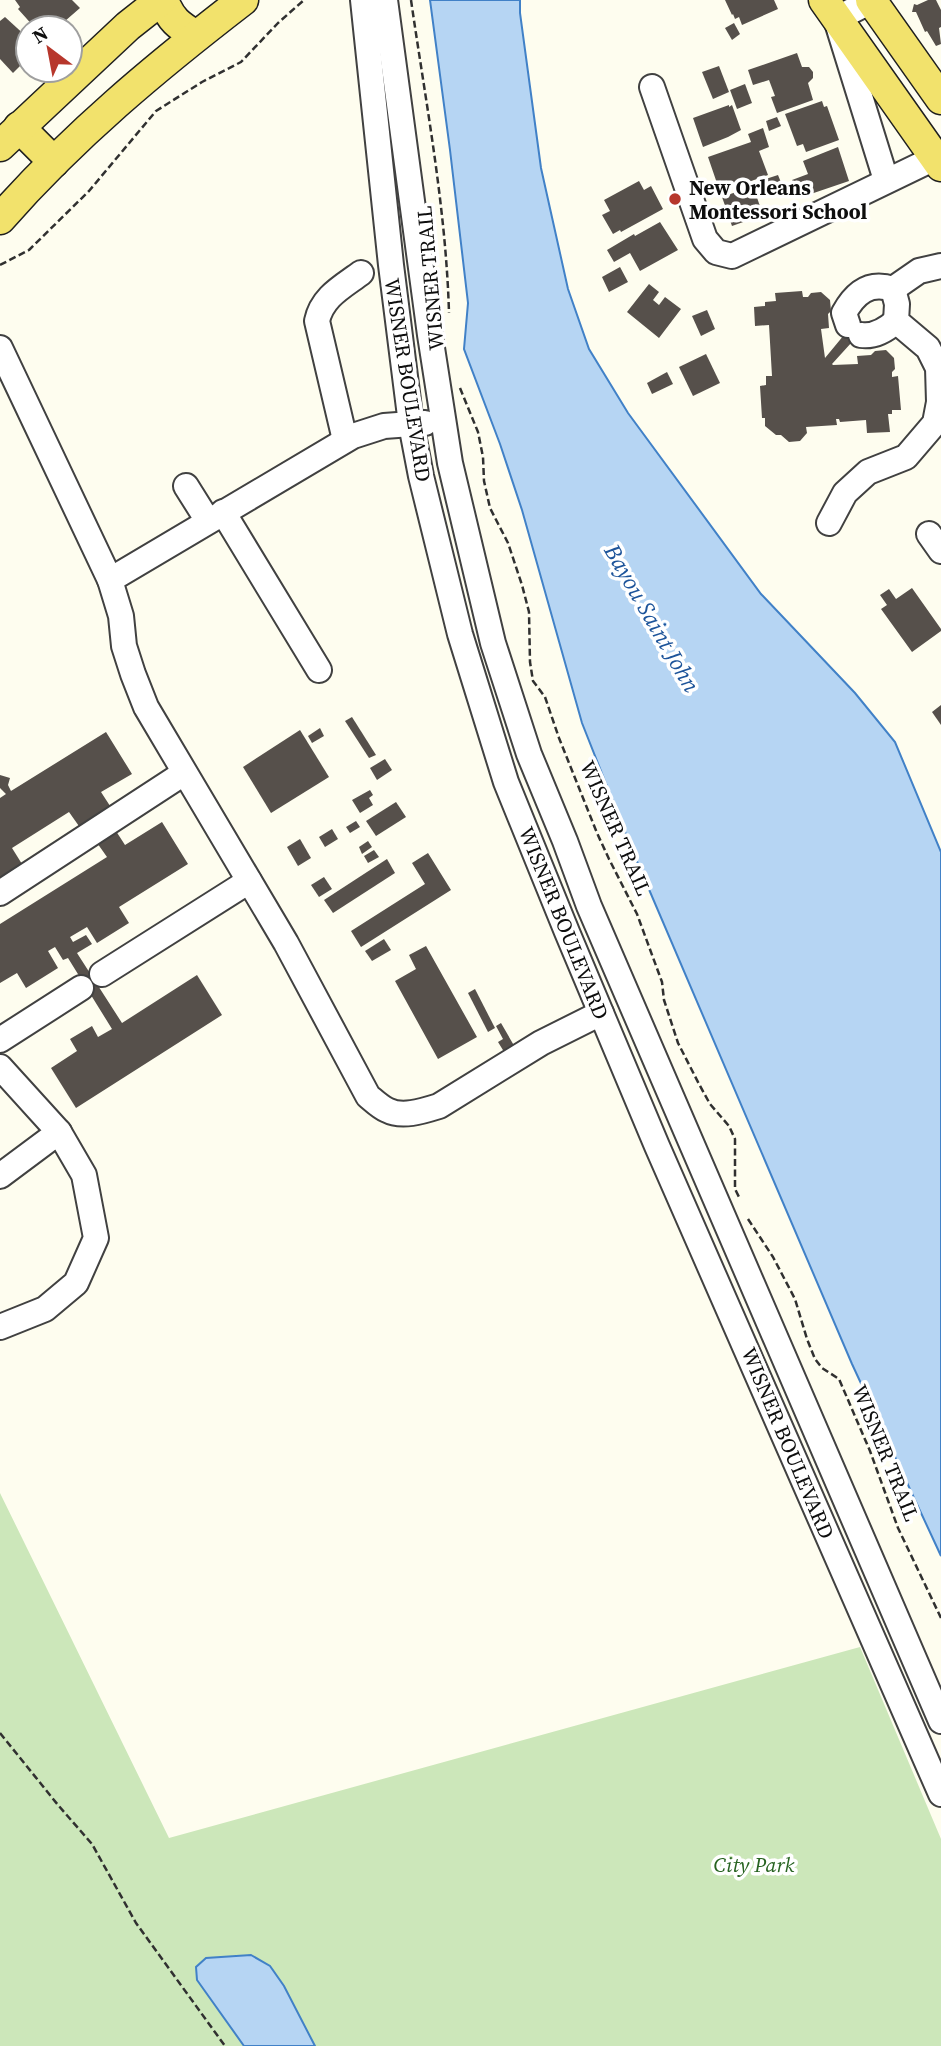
<svg xmlns="http://www.w3.org/2000/svg" width="941" height="2046" font-family="'Source Serif 4',serif">
<style>
.green{fill:#cce7ba}
.water{fill:#b6d5f3;stroke:#4181c7;stroke-width:2}
.building{fill:#56504b}
.lines{fill:none;stroke-linecap:round;stroke-linejoin:round}
.minor-casing{stroke:#414141;stroke-width:28}
.major-casing{stroke:#1f1f1f;stroke-width:33}
.path{stroke:#303030;stroke-width:2.5;stroke-dasharray:7 3.5;stroke-linecap:butt}
.minor{stroke:#fff;stroke-width:24}
.major{stroke:#f2e26c;stroke-width:30}
.poi-dot{fill:#b7372c;stroke:#fff;stroke-width:2.5}
.labels{text-anchor:middle;dominant-baseline:central;stroke-width:7;stroke-linejoin:round;paint-order:stroke}
.poi-label{font-size:21px;font-weight:bold;fill:#0e0e0e;stroke:#fff;text-anchor:start}
.street-label{font-size:21px;fill:#0e0e0e;stroke:#fff}
.park-label{font-size:21px;font-style:italic;fill:#276321;stroke:#fff}
.water-label{font-size:23px;font-style:italic;fill:#1d549a;stroke:#fff}
</style>
<rect width="100%" height="100%" fill="#fefdef"/>
<polygon class="green" points="0,1493 169,1838 860,1647 941,1839 941,2046 0,2046"/>
<g class="water">
<polygon points="430,0 520,0 520,13 541,168 568,289 589,349 628,413 761,594 855,693 895,742 941,852 941,1556 852,1364 633,852 582,723 522,510 500,444 464,349 468,303 450,150"/>
<polygon points="251,1955 270,1966 284,1986 315,2046 244,2046 197,1980 196,1967 206,1958"/>
</g>
<g class="building">
<polygon points="15,0 72,0 80,8 57,28 53,23 47,28 35,28 18,9 20,7"/>
<polygon points="725,0 774,0 778,9 742,25 739,17 735,19 733,14 732,15"/>
<polygon points="928,0 936,0 941,10 941,27 939,28 941,44 936,46 927,31 925,32 916,12 912,12 914,4 917,5"/>
<polygon points="5,17 28,38 28,58 13,73 0,59 0,21"/>
<polygon points="734,23 740,34 732,40 725,28"/>
<polygon points="797,53 802,67 809,67 813,72 813,78 808,83 813,100 777,113 771,97 775,96 769,80 753,85 748,70"/>
<polygon points="719,66 729,92 713,99 702,72"/>
<polygon points="745,84 752,103 737,109 730,90"/>
<polygon points="822,101 824,107 827,106 839,140 806,152 803,144 797,146 785,114"/>
<polygon points="729,105 729,107 732,105 741,130 728,137 703,147 693,118"/>
<polygon points="777,117 781,126 769,131 766,121"/>
<polygon points="763,128 769,147 759,151 768,175 720,192 708,157 751,142 748,134"/>
<polygon points="838,147 849,181 799,198 792,180 808,174 803,161"/>
<polygon points="778,175 782,185 763,191 760,181"/>
<polygon points="639,181 644,190 651,186 663,209 621,232 620,230 613,234 602,215 610,211 604,200"/>
<polygon points="753,186 763,215 732,226 722,197"/>
<polygon points="660,222 678,250 640,271 630,253 614,262 607,250 634,234 635,236"/>
<polygon points="620,267 628,282 609,292 602,277"/>
<polygon points="649,284 659,292 653,300 659,305 665,297 681,309 659,338 627,312"/>
<polygon points="802,291 803,297 808,297 811,293 821,292 830,300 831,311 828,314 829,328 821,329 825,358 844,335 853,319 852,342 832,364 833,365 858,364 857,356 871,355 875,351 886,350 894,358 895,369 892,372 892,377 898,376 901,410 892,410 892,414 888,414 890,432 867,433 866,420 840,422 839,419 836,419 837,425 806,427 807,433 800,441 789,442 781,435 776,435 765,426 765,418 762,418 760,386 766,385 766,376 772,376 769,325 755,326 754,307 765,306 765,302 776,301 775,293"/>
<polygon points="707,310 715,329 701,336 692,316"/>
<polygon points="706,354 720,383 693,396 679,367"/>
<polygon points="667,372 673,384 652,394 647,383"/>
<polygon points="912,588 941,629 941,631 912,652 881,609 887,605 880,595 889,589 896,599"/>
<polygon points="941,705 941,725 932,712"/>
<polygon points="352,717 376,755 369,758 345,721"/>
<polygon points="320,728 324,736 312,743 308,736"/>
<polygon points="300,730 329,777 271,813 243,767"/>
<polygon points="106,732 132,774 101,792 112,809 81,829 69,812 12,848 22,864 0,878 0,798 6,794 0,788 0,775 10,778 8,785 11,791"/>
<polygon points="385,759 392,770 377,780 370,768"/>
<polygon points="370,790 373,795 369,798 373,805 360,813 352,800"/>
<polygon points="396,802 406,817 376,836 366,821"/>
<polygon points="356,821 360,827 350,833 346,827"/>
<polygon points="162,822 188,864 119,907 129,923 97,943 87,927 70,937 73,942 86,935 92,944 77,953 122,1023 197,975 222,1015 76,1108 51,1068 77,1051 70,1039 92,1026 98,1037 112,1029 68,958 63,960 55,947 48,951 58,968 26,988 17,973 0,983 0,924 107,857 95,840 114,828 125,845"/>
<polygon points="332,829 338,839 325,847 319,837"/>
<polygon points="300,839 311,858 298,866 287,847"/>
<polygon points="368,841 372,847 362,854 359,847"/>
<polygon points="374,850 379,857 368,863 364,856"/>
<polygon points="428,853 451,890 361,947 351,931 425,884 412,863"/>
<polygon points="387,859 395,873 333,913 324,900"/>
<polygon points="324,877 332,889 319,897 311,885"/>
<polygon points="384,939 391,950 372,961 365,951"/>
<polygon points="426,946 477,1037 438,1059 395,981 416,969 409,955"/>
<polygon points="475,989 495,1028 488,1032 468,993"/>
<polygon points="501,1023 516,1049 506,1055 498,1042 503,1039 496,1026"/>
</g>
<g class="lines">
<g class="minor-casing">
<g id="minor">
<polyline points="363,0 391,265 411,424 421,476 460,634 506,782 567,932 657,1146 941,1794"/>
<polyline points="385,0 430,335 450,463 493,643 529,754 565,841 589,906 941,1721"/>
<polyline points="873,0 836,19 886,180"/>
<polyline points="652,87 705,239 716,252 732,256 941,155"/>
<path d="M848,325L844,313C855,293 869,281 893,289"/>
<path d="M861,335C875,337 886,330 896,321"/>
<polyline points="0,348 110,580"/>
<path d="M425,423L384,426L353,436L110,580L121,616L124,646L133,674L146,707L286,943L368,1096C374,1101 380,1107 387,1110C402,1118 423,1111 439,1106L541,1043L601,1013"/>
<path d="M345,440L317,321C322,297 342,287 361,273"/>
<polyline points="186,486 208,521"/>
<polyline points="223,512 319,670"/>
<polyline points="829,523 845,493 868,472 906,457 935,423 939,402 938,368 928,348 896,321 897,304 893,289 919,271 941,266"/>
<polyline points="929,534 941,551"/>
<polyline points="0,893 184,773"/>
<polyline points="102,974 249,881"/>
<polyline points="0,1040 81,988"/>
<polyline points="0,1067 59,1132 0,1176"/>
<polyline points="0,1327 45,1309 76,1283 96,1238 84,1175 59,1132"/>
</g>
</g>
<g class="major-casing">
<g id="major">
<path d="M163,0C171,20 178,25 196,36"/>
<polyline points="824,0 941,166"/>
<polyline points="871,0 941,99"/>
<polyline points="19,127 54,162"/>
<polyline points="0,146 128,26 161,0"/>
<path d="M0,219C73,136 156,67 243,0"/>
</g>
</g>
<g class="path">
<path d="M411,0C426,104 446,208 449,313"/>
<polyline points="0,265 29,250 89,191 156,111 202,82 241,62 278,23 304,0"/>
<polyline points="460,388 478,432 483,457 484,481 490,508 508,543 522,585 529,612 530,662 533,681 545,697 559,738 597,833 609,859 637,914 662,982 664,1000 678,1043 699,1084 710,1104 729,1126 735,1139 735,1189 739,1197"/>
<polyline points="748,1219 773,1257 795,1299 807,1339 815,1359 822,1368 839,1379 870,1451 898,1528 941,1618"/>
<polyline points="0,1733 58,1805 92,1844 136,1923 225,2046"/>
</g>
<use href="#minor" class="minor"/>
<use href="#major" class="major"/>
</g>
<circle class="poi-dot" cx="675" cy="199" r="7"/>
<g class="labels">
<g class="poi-label">
<text x="689" y="187">New Orleans<tspan x="689" dy="24">Montessori School</tspan></text>
</g>
<g class="street-label">
<text transform="translate(430 278) rotate(-95)">WISNER TRAIL</text>
<text transform="translate(408 380) rotate(81)">WISNER BOULEVARD</text>
<text transform="translate(616 828) rotate(66)">WISNER TRAIL</text>
<text transform="translate(564 923) rotate(68)">WISNER BOULEVARD</text>
<text transform="translate(788 1443) rotate(67)">WISNER BOULEVARD</text>
<text transform="translate(886 1453) rotate(68)">WISNER TRAIL</text>
</g>
<g class="park-label">
<text x="754" y="1864">City Park</text>
</g>
<g class="water-label">
<text transform="translate(652 618) rotate(60)">Bayou Saint John</text>
</g>
</g>
<g transform="translate(49 49) rotate(328)"><circle r="33" fill="#ffffff" stroke="#9f9f9f" stroke-width="2"/>
<path d="M0-5L12 26L0 18L-12 26Z" fill="#b7372c"/>
<text y="-10" font-size="19" font-weight="bold" text-anchor="middle" fill="#0e0e0e">N</text>
</g>
</svg>
